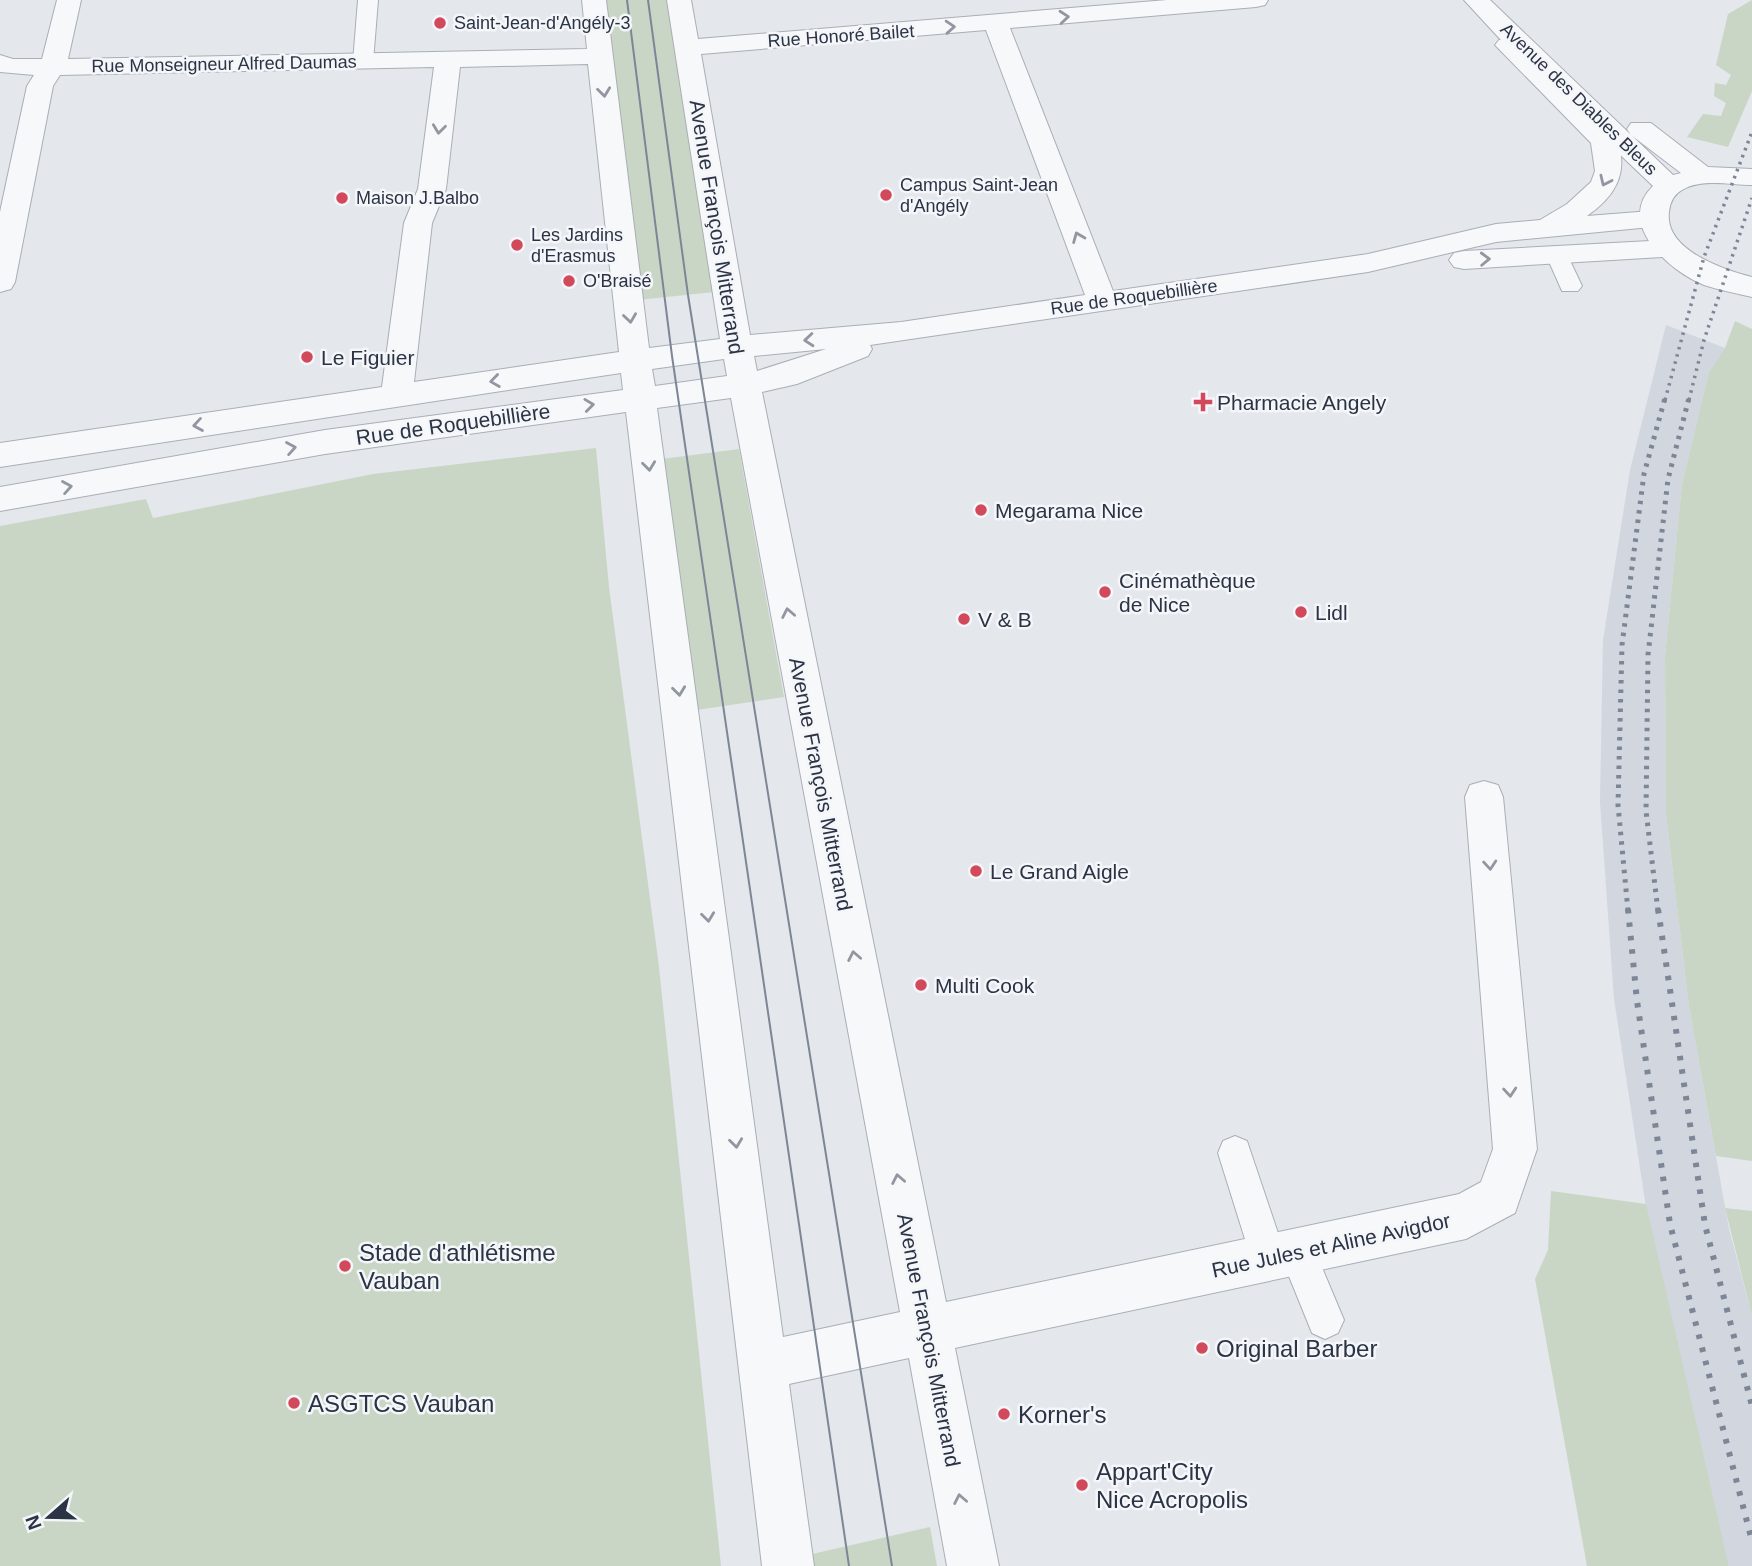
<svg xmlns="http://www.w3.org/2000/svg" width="1752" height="1566" font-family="Helvetica,sans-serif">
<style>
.built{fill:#d2d6de}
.green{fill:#c9d6c5}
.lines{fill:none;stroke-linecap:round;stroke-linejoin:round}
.service-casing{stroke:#a9aeb7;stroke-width:2}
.minor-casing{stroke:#a9aeb7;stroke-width:2}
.tertiary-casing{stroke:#a9aeb7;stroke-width:2}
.service{fill:#f7f8fa;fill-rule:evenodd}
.minor{fill:#f7f8fa;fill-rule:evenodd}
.tertiary{fill:#f7f8fa;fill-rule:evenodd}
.tram{stroke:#7d8696;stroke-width:2}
.rail-far2{stroke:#7d8696;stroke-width:3.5;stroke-dasharray:2.5 5;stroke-linecap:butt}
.rail-far1{stroke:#7d8696;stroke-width:5;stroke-dasharray:3.5 6;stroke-linecap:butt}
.rail{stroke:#7d8696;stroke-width:6;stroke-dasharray:4.5 9;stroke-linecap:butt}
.oneway{stroke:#9196a0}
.poi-dot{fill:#d1495b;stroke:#f4f6f9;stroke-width:2.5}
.labels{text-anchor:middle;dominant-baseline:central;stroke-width:5;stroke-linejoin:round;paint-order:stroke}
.far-poi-label{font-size:18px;fill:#2b3445;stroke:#f4f6f9;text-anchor:start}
.far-street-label{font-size:18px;fill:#2b3445;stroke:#f4f6f9}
.street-label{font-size:21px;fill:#2b3445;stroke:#f4f6f9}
.poi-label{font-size:21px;fill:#2b3445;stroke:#f4f6f9;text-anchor:start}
.near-poi-label{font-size:24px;fill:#2b3445;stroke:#f4f6f9;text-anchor:start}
</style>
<rect width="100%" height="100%" fill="#e4e7ec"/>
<polygon class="built" points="1666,325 1725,348 1709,372 1682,484 1665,656 1666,815 1689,1006 1729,1229 1752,1316 1752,1566 1729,1566 1648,1220 1614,999 1600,802 1603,640 1630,470"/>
<g class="green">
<polygon points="604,0 667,0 714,292 638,300"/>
<polygon points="1752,0 1752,91 1728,147 1687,137 1703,114 1721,116 1726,103 1714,96 1715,83 1726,85 1731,75 1716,65 1728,14"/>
<polygon points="1735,321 1752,329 1752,1161 1716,1156 1689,1006 1666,815 1665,656 1682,484 1709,372 1725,348"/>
<polygon points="596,448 609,587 659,967 721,1566 0,1566 0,526 146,499 153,518 373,474"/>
<polygon points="739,449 784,697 697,710 662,459"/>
<polygon points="1551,1191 1646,1204 1729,1566 1587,1566 1535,1279 1548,1250"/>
<polygon points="1725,1208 1752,1211 1752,1316"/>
<polygon points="930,1527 937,1566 809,1566 808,1555"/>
</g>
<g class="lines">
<g class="service-casing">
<g id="service">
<polygon points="358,0 378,0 373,62 363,68 353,62"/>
<polygon points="1557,248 1565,250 1582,286 1578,291 1562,291 1546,255 1549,250"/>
<polygon points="1235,1136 1247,1141 1282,1245 1284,1239 1297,1234 1310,1239 1344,1320 1338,1333 1325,1339 1312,1333 1284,1264 1281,1271 1268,1276 1255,1271 1218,1153 1223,1141"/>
</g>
</g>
<g class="minor-casing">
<g id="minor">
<path d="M57,0H81L68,59L587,49L582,0H606L649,348L720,339L667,0H691L698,39L1167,0H1268L1265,5L1256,7L1010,28L1113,291L1368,254L1496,224L1540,220L1567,204L1591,182L1595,171L1591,143L1495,45L1499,40H1517L1618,141C1628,175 1615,196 1587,216L1651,211L1661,214L1665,220L1661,226L1496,242L1368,272L870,345L872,349L868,356L797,384L762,392L946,1302L1459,1194L1481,1182L1493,1149L1465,797L1470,785L1484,781L1498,785L1503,797L1537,1149L1515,1213L1466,1239L955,1348L999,1566H947L909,1358L789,1384L814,1566H762L626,412L325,454L0,511V487L325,430L623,390L621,373L0,467V443L382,387L404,223L418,189L434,67L60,75L53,86L15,282L11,289L0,292V212L27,86L34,75L0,72V55L13,59H42ZM986,30L1085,295L901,322L750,335L701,54ZM588,64L619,352L414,382L432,223L446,189L460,67ZM826,349L757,371L754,356ZM724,359L727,376L655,386L652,369ZM731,398L900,1312L783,1337L657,408Z"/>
<polygon points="1669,240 1679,242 1684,249 1679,256 1464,269 1454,267 1449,260 1454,253 1464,251"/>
</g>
</g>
<g class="tertiary-casing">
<path id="tertiary" d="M1464,0H1490L1673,175L1681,173L1631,135L1627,129L1631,123H1651L1708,167L1752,169V185C1731,185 1701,178 1682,190C1673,195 1670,203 1669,212C1664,250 1724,270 1752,277V297C1736,293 1719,290 1704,285C1669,271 1615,223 1653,186L1512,52Z"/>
</g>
<use href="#service" class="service"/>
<use href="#minor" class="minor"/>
<use href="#tertiary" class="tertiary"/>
<g class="tram">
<polyline points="627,0 672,356 849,1566"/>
<polyline points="648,0 688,295 892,1566"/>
</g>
<g class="rail-far2">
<polyline points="1665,400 1704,257 1752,132"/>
<polyline points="1689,400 1704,340 1752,198"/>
</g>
<g class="rail-far1">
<polyline points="1628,911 1618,805 1622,645 1644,474 1665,398"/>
<polyline points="1658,911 1646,811 1648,655 1668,479 1689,398"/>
</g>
<g class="rail">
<polyline points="1628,909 1637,1001 1670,1224 1752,1541"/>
<polyline points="1658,909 1705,1225 1752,1406"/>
</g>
</g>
<defs><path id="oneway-chevron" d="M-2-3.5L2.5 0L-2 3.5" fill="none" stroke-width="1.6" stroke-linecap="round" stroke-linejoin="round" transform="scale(1.75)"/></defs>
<g class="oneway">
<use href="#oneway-chevron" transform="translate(1064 17) rotate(-5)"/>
<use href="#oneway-chevron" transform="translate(950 27) rotate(-4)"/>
<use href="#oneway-chevron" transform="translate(604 92) rotate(83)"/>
<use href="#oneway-chevron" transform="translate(439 129) rotate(97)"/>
<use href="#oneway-chevron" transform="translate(1605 181) rotate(115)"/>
<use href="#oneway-chevron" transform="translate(1078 237) rotate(-112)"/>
<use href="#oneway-chevron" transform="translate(1485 259) rotate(-2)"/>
<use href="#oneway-chevron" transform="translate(630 318) rotate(82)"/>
<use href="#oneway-chevron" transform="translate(809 340) rotate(175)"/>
<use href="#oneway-chevron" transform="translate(495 381) rotate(172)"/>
<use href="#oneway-chevron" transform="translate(589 405) rotate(-7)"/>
<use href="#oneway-chevron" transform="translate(198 425) rotate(171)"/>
<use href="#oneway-chevron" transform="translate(291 448) rotate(-10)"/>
<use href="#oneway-chevron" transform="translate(649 466) rotate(83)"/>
<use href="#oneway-chevron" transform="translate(67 487) rotate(-10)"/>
<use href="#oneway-chevron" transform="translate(788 613) rotate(-101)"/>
<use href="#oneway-chevron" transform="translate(679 691) rotate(83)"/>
<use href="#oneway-chevron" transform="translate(1490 865) rotate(85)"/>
<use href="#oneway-chevron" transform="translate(708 917) rotate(83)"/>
<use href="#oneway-chevron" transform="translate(854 956) rotate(-101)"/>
<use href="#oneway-chevron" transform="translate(1510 1092) rotate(85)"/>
<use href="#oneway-chevron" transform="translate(736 1143) rotate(83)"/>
<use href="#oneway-chevron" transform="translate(898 1179) rotate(-101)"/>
<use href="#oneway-chevron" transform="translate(960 1499) rotate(-101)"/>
</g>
<g class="poi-dot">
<circle cx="440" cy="23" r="7"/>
<circle cx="886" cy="195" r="7"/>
<circle cx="342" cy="198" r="7"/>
<circle cx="517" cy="245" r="7"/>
<circle cx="569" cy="281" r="7"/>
<circle cx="307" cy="357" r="7"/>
<path d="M1199.5 391.5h7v7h7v7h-7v7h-7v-7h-7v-7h7z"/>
<circle cx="981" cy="510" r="7"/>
<circle cx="1105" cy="592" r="7"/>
<circle cx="1301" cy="612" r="7"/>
<circle cx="964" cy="619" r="7"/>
<circle cx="976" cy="871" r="7"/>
<circle cx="921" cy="985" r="7"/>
<circle cx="345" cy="1266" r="7"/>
<circle cx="1202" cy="1348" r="7"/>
<circle cx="294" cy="1403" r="7"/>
<circle cx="1004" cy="1414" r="7"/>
<circle cx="1082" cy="1485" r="7"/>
</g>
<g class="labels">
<g class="far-poi-label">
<text x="454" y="23">Saint-Jean-d'Angély-3</text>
<text x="900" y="185">Campus Saint-Jean<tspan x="900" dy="21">d'Angély</tspan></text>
<text x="356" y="198">Maison J.Balbo</text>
<text x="531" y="235">Les Jardins<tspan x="531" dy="21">d'Erasmus</tspan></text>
<text x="583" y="281">O'Braisé</text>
</g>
<g class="far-street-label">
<text transform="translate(841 36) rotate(-4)">Rue Honoré Bailet</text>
<text transform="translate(224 64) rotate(-1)">Rue Monseigneur Alfred Daumas</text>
<text transform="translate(1579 99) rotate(44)">Avenue des Diables Bleus</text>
<text transform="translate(1134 297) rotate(-8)">Rue de Roquebillière</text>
</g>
<g class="street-label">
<text transform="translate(717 227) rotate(81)">Avenue François Mitterrand</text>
<text transform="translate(453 424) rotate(-8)">Rue de Roquebillière</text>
<text transform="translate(821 784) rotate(79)">Avenue François Mitterrand</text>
<text transform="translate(1331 1245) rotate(-12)">Rue Jules et Aline Avigdor</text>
<text transform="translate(929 1340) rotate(79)">Avenue François Mitterrand</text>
</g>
<g class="poi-label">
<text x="321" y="357">Le Figuier</text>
<text x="1217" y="402">Pharmacie Angely</text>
<text x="995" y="510">Megarama Nice</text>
<text x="1119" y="580">Cinémathèque<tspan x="1119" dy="24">de Nice</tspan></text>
<text x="1315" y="612">Lidl</text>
<text x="978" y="619">V &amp; B</text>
<text x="990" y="871">Le Grand Aigle</text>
<text x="935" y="985">Multi Cook</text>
</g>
<g class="near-poi-label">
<text x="359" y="1252">Stade d'athlétisme<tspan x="359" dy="28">Vauban</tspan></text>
<text x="1216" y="1348">Original Barber</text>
<text x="308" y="1403">ASGTCS Vauban</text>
<text x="1018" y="1414">Korner's</text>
<text x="1096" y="1471">Appart'City<tspan x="1096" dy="28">Nice Acropolis</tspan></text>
</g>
</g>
<g transform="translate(49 1517) rotate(250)" stroke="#f4f6f9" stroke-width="5" paint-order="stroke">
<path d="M0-5L12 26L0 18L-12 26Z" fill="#2b3445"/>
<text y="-10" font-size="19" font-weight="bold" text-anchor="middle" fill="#2b3445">N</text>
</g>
</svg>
